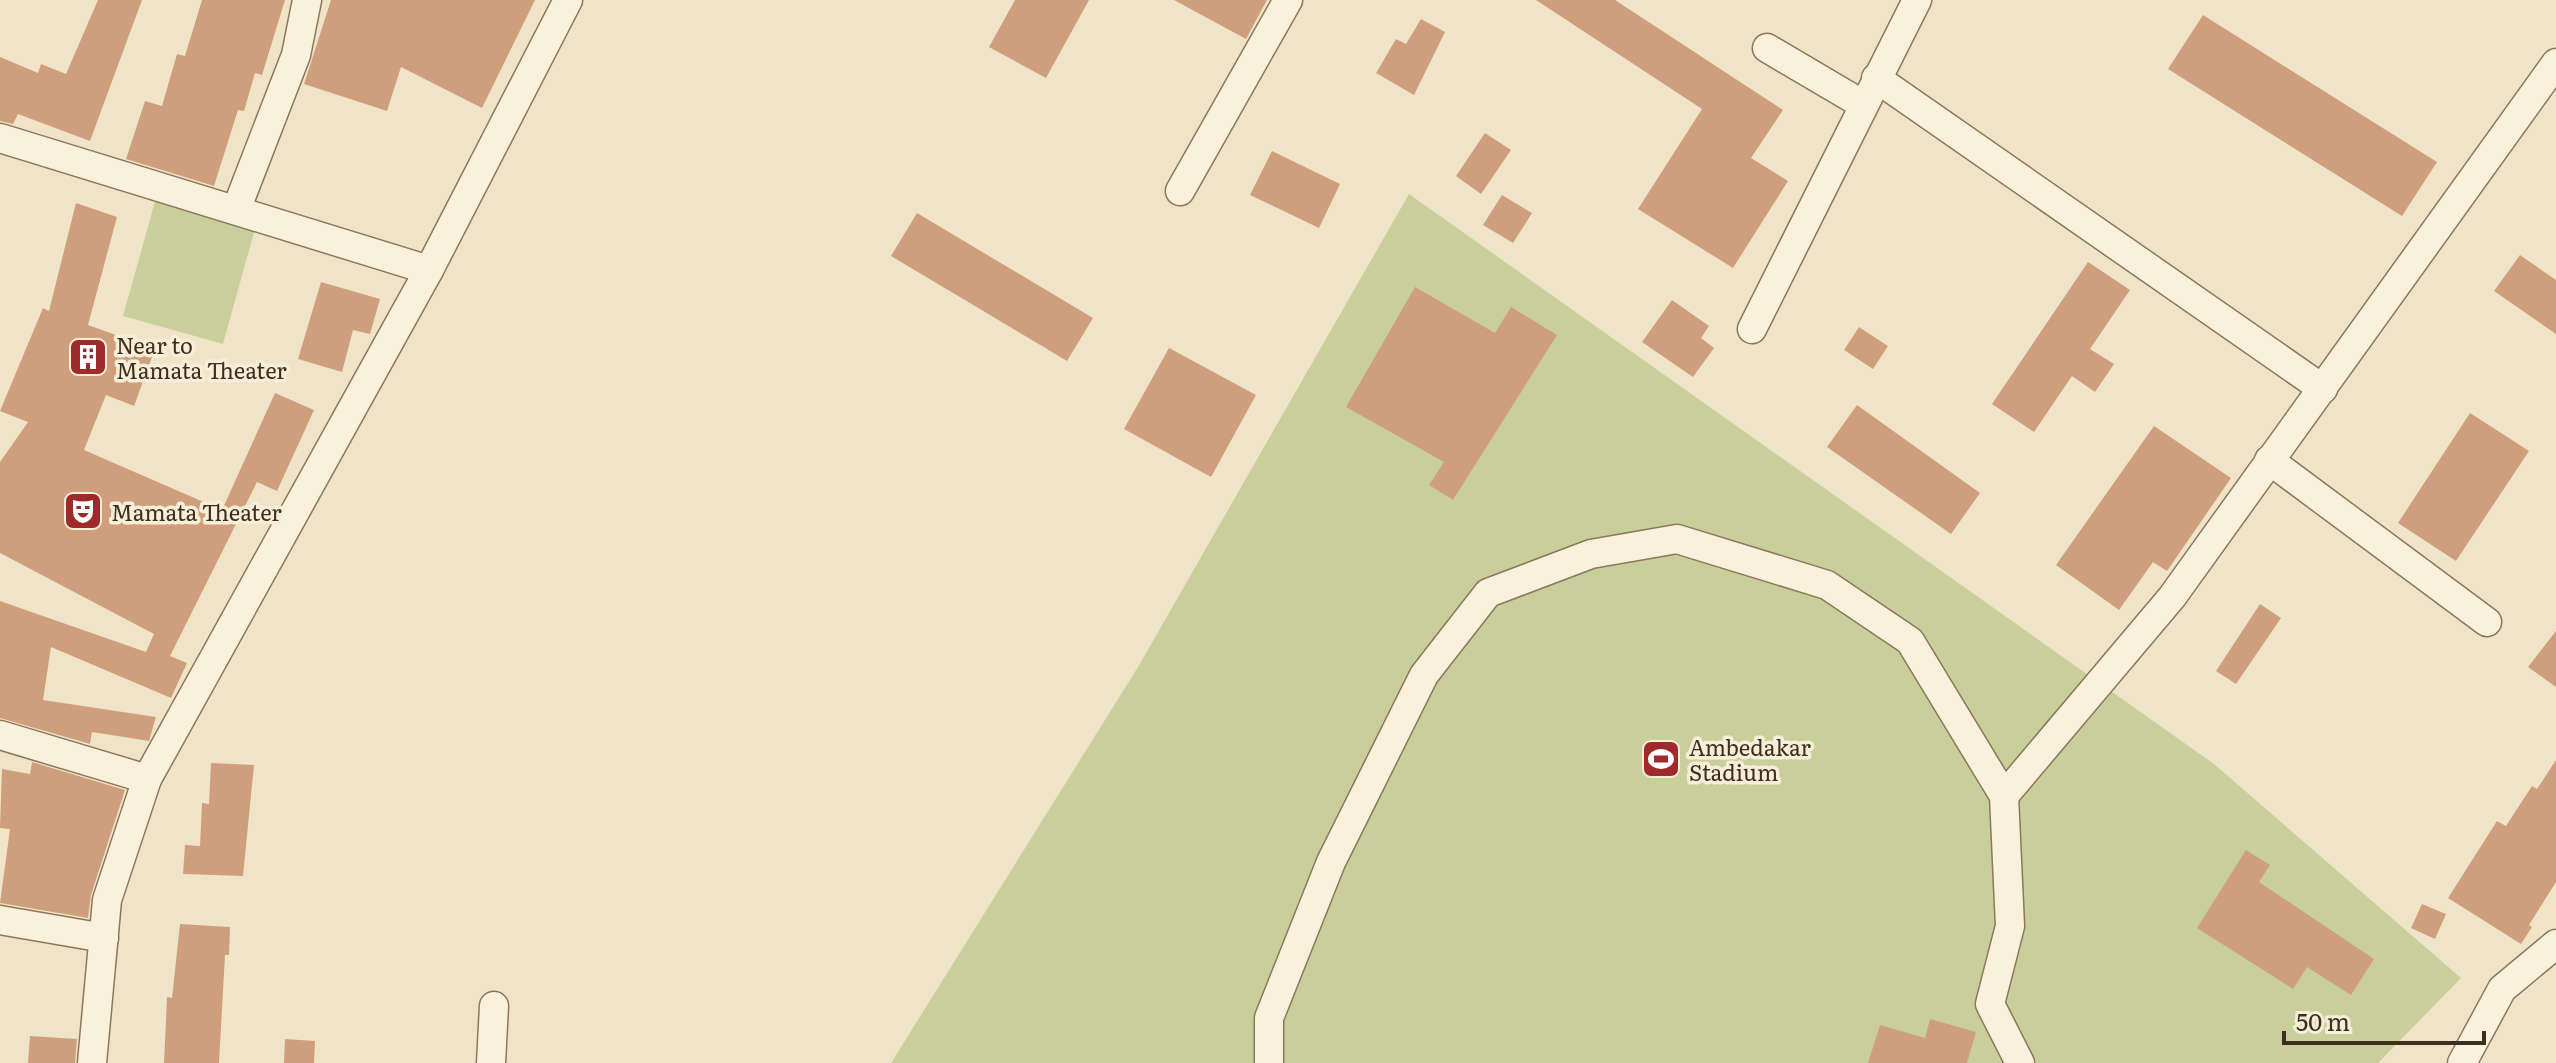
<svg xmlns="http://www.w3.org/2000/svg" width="2556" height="1063" font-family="Literata,serif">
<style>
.green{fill:#c9cf9b}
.building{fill:#cf9f7d}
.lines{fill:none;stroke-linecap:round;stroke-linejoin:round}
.minor-casing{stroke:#8d765c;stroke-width:31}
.minor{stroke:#faf1dc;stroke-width:28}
.labels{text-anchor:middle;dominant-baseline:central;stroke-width:7;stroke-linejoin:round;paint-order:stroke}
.poi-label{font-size:22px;fill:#3d2e20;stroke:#f7eed8;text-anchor:start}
</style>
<rect width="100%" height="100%" fill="#f0e4c8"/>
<g class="green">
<polygon points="1409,194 2214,764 2461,978 2378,1063 891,1063 1138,667"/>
<polygon points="156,198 256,225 223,344 123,316"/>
</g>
<g class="building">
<polygon points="98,0 142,0 90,141 18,114 13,124 0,121 0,57 38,73 41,64 66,74"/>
<polygon points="202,0 285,0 262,75 255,73 244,111 238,110 214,186 126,159 145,101 162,106 177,54 185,56"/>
<polygon points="331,0 535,0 482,108 401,67 387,111 304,84"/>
<polygon points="1015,0 1089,0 1046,78 989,47"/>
<polygon points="1174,0 1267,0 1246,39"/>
<polygon points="1536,0 1615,0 1783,110 1751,158 1788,181 1733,268 1638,209 1702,109"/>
<polygon points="2203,15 2437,162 2402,216 2168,69"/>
<polygon points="1421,19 1445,32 1414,95 1376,73 1396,39 1406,44"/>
<polygon points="1485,133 1511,150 1481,194 1456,176"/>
<polygon points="1272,151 1340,184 1319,228 1250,195"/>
<polygon points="1502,195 1532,213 1513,243 1483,225"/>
<polygon points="76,203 117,217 88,325 155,349 134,406 106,395 84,450 222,510 275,393 314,410 277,491 257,482 170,656 187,663 171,698 51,647 43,700 156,717 149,741 92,732 90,744 0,718 0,601 146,652 154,634 0,553 0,462 28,422 0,411 43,308 49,311"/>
<polygon points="917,213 1093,318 1067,361 891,256"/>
<polygon points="2520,255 2556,280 2556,334 2494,291"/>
<polygon points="2088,262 2130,290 2090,349 2114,364 2095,392 2072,376 2034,432 1992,404"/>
<polygon points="321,282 380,299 370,334 353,330 342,372 298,359"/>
<polygon points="1415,287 1495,333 1511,307 1557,335 1453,500 1429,485 1444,462 1346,407"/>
<polygon points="1672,300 1709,326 1701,338 1714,348 1693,377 1642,342"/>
<polygon points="1859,327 1888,346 1873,369 1844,350"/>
<polygon points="1169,348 1256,395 1211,477 1124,429"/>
<polygon points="1857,405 1980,493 1951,534 1827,447"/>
<polygon points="2470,413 2529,451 2456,561 2398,523"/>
<polygon points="2154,426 2231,478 2167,571 2153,562 2119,610 2056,565"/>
<polygon points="2260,604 2281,618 2236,684 2216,671"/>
<polygon points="2556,631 2556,687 2528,667"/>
<polygon points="2556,760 2556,882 2529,925 2532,927 2521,944 2448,898 2497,821 2506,826 2532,786 2537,789"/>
<polygon points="32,762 125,790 91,895 88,918 0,903 10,829 0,828 2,769 30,774"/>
<polygon points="211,763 254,765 243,876 183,874 185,845 200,846 202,803 209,804"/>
<polygon points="2246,850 2270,865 2259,882 2374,959 2351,995 2307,967 2293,989 2197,928"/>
<polygon points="2422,904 2446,914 2435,939 2411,928"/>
<polygon points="180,924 230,927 229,955 225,955 219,1063 164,1063 167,997 172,998"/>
<polygon points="1930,1019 1976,1032 1967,1063 1868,1063 1880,1025 1925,1038"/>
<polygon points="30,1036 77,1039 75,1063 28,1063"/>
<polygon points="285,1039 315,1041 314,1063 284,1063"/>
</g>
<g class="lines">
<g class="minor-casing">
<g id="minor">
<polyline points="1767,48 1862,104"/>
<polyline points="1876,78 2323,389"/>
<polyline points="0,138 429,270"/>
<polyline points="1180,191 1288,0"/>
<polyline points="236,210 296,55 307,0"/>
<polyline points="1752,329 1917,0"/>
<polyline points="2269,460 2487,622"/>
<polyline points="0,735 147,779"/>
<polyline points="2004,796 2172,597 2556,63"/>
<polyline points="0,920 104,938"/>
<polyline points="92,1063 107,900 147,779 429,270 568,0"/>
<polyline points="491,1063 494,1006"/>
<polyline points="1269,1063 1269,1018 1331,862 1424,675 1488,593 1591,554 1677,539 1827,585 1910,641 2004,796 2010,926 1990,1004 2020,1063"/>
<polyline points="2462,1063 2502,989 2556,944"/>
</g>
</g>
<use href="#minor" class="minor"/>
</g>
<defs>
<g id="building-square" transform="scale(2)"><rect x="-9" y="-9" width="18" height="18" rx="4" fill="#9e2a2b" stroke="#f7eed8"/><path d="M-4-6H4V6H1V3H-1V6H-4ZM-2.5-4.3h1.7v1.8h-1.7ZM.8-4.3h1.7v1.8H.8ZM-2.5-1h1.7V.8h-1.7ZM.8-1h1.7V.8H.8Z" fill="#fff"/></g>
<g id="theatre-square" transform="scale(2)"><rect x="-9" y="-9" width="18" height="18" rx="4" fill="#9e2a2b" stroke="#f7eed8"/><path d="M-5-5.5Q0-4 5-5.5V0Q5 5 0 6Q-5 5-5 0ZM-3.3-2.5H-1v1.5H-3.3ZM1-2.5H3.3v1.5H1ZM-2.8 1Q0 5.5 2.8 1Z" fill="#fff"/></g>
<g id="stadium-square" transform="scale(2)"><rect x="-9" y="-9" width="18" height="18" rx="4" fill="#9e2a2b" stroke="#f7eed8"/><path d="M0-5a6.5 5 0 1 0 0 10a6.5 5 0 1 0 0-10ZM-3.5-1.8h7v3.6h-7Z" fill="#fff"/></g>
</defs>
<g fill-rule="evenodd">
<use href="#building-square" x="88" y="357"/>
<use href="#theatre-square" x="83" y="511"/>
<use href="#stadium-square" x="1661" y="759"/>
</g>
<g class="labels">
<g class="poi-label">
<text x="116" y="344">Near to<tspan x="116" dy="25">Mamata Theater</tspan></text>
<text x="111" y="511">Mamata Theater</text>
<text x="1689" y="746">Ambedakar<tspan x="1689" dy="25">Stadium</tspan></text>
</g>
</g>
<path d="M2284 1031v12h200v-12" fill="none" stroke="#3d2e20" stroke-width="4"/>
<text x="2296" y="1031" font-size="24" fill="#3d2e20" stroke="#f7eed8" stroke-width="6" paint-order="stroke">50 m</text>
</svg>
